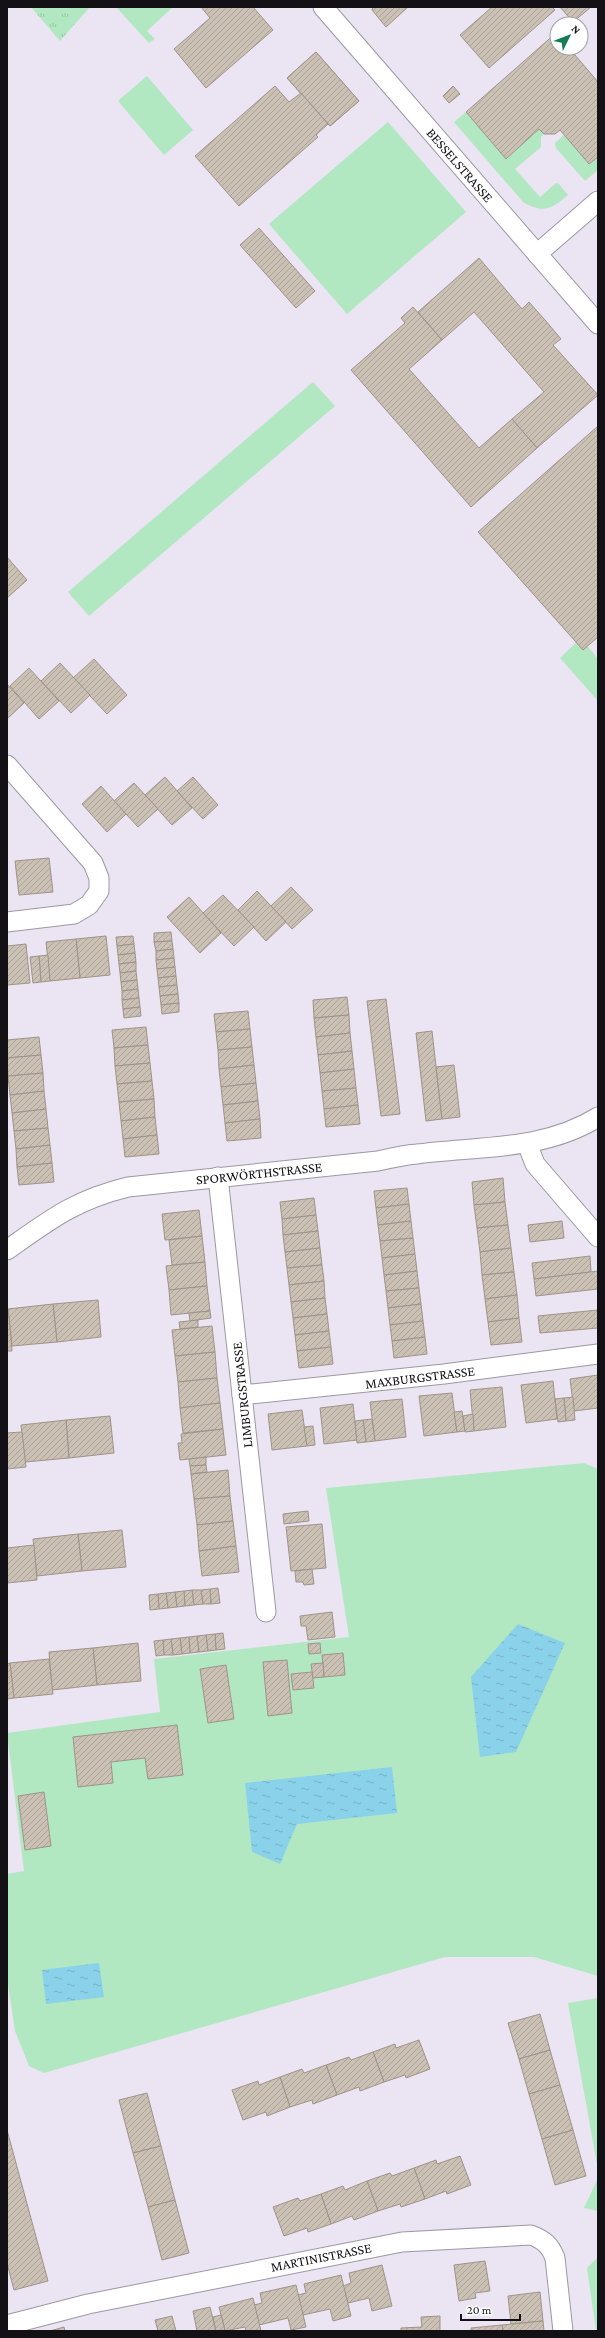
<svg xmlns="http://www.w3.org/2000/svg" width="605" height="2338" font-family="'Crimson Pro',serif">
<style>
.grass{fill:#b1e8c2}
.park{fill:url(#park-tufts)}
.water{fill:url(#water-ripples)}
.building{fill:url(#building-hatch);stroke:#9f9389}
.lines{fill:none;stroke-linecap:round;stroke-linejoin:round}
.minor-casing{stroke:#9e97a4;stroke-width:21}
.minor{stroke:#fff;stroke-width:19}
.labels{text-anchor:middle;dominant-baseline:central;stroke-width:3;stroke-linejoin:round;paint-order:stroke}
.street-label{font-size:14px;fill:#141116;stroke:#fff}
</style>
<defs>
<pattern id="park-tufts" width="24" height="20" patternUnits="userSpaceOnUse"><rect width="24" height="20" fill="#b1e8c2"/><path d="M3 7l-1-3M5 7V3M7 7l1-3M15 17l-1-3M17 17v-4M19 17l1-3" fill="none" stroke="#97c6a6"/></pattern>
<pattern id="water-ripples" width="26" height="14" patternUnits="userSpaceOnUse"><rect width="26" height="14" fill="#8ad1ea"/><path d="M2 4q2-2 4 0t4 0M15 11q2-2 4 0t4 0" fill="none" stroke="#76b2c8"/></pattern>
<pattern id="building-hatch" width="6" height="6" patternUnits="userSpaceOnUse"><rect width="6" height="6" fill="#cbc0b4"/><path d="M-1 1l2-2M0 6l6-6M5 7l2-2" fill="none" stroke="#ada49a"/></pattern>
</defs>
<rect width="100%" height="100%" fill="#ebe4f2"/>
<g class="grass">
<polygon points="116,7 173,7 147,31 155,39 149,43"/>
<polygon points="147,76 193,130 164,155 118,101"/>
<path d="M466,112L506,159L539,129L544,134L541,137V147L515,169L540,197L556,183L559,184L568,195C552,209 543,214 523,202L454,122Z"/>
<polygon points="388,122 466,212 347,314 269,224"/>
<polygon points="564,135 589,164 598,157 598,170 585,181 556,148 555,143"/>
<polygon points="313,382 335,406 89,616 68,592"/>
<polygon points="581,638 598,659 598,701 560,658"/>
<polygon points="584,1463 598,1469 598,1976 534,1957 445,1957 44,2073 29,2066 15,2031 7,1978 7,1874 24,1871 7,1733 160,1712 154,1659 349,1637 326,1488"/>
<polygon points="598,1998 598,2170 568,2003"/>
<polygon points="598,2178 598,2211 584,2208"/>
<polygon points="598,2257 598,2331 596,2331 587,2268"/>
</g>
<polygon class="park" points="31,7 90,7 60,41"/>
<g class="water">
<polygon points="518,1624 565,1643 516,1752 480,1757 471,1677"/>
<polygon points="392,1767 397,1813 297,1824 280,1864 252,1852 245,1783"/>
<polygon points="99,1963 104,1997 46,2004 42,1970"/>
</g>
<g class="building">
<polygon points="201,7 253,7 273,30 206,88 174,49 210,18"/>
<polygon points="373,7 408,7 386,27 372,10"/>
<polygon points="492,7 552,7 555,10 489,68 460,35"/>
<polygon points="560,7 591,7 573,22"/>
<polygon points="556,33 557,48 569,48 598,82 598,157 589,164 560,130 555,134 544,134 539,129 506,159 466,112"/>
<polygon points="316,52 359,101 330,126 287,78"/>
<polygon points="316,52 359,101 330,126 287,78"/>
<polygon points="275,86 289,102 301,93 328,124 316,135 318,137 239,206 195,156"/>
<polygon points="453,86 460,94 449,103 443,96"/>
<polygon points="259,228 315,291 296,308 240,245"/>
<polygon points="479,258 522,309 529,302 545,320 561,339 553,345 598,395 537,448 512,419 544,392 474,312 442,340 418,312"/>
<polygon points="413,307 442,340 409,369 479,448 512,419 537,448 471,507 351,370 405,323 401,318"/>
<polygon points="598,426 598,637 583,650 478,532"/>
<polygon points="7,557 27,580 7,598"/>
<polygon points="94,659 127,695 107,714 73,678"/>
<polygon points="60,663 90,695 71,713 41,681"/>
<polygon points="29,668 59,701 39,719 10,686"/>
<polygon points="7,684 24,703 7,719"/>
<polygon points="165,777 192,808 172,825 145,795"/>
<polygon points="193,777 218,805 203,819 177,791"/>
<polygon points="134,783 158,809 138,827 114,801"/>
<polygon points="101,786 126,814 107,832 82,804"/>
<polygon points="49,858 53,892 19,895 15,861"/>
<polygon points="291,887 313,910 292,929 271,906"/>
<polygon points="257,891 286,922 266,941 238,910"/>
<polygon points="223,895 254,927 234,946 203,913"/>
<polygon points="189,897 221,933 200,953 167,917"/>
<polygon points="171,932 172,941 154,942 154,933"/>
<polygon points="106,936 110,975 80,978 76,939"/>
<polygon points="133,936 134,944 117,946 116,937"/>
<polygon points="76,939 80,978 50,981 46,942"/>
<polygon points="172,941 173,949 156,951 154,942"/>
<polygon points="26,944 30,983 7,985 7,946"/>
<polygon points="134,944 135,953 118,955 117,946"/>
<polygon points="173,949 174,958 156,960 156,951"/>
<polygon points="135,953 136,962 119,964 118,955"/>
<polygon points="48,955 50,981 41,982 39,956"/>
<polygon points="39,956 41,982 33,983 30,957"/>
<polygon points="174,958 175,967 157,969 156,960"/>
<polygon points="136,962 136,971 120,973 119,964"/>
<polygon points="175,967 176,976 158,978 157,969"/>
<polygon points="136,971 137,980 121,982 120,973"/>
<polygon points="176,976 177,985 159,987 158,978"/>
<polygon points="137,980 138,989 122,991 121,982"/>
<polygon points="177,985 178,994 160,996 159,987"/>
<polygon points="138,989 139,998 122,1000 122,991"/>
<polygon points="178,994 179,1003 161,1005 160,996"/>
<polygon points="347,997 349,1015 314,1018 313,1000"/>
<polygon points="139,998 140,1007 123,1009 122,1000"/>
<polygon points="386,999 400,1114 381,1116 367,1001"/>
<polygon points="179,1003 179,1012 162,1014 161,1005"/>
<polygon points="140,1007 141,1016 124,1018 123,1009"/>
<polygon points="248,1011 250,1029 216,1032 214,1014"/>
<polygon points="349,1015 350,1033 316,1037 314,1018"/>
<polygon points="146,1027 148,1045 114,1048 112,1030"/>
<polygon points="250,1029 252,1047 218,1050 216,1032"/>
<polygon points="432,1031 442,1119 426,1121 416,1033"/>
<polygon points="350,1033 352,1051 318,1055 316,1037"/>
<polygon points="39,1037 41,1055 7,1058 7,1040"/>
<polygon points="148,1045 150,1063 115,1066 114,1048"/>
<polygon points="252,1047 254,1065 219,1069 218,1050"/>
<polygon points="352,1051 354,1069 320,1073 318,1055"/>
<polygon points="41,1055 43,1073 8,1076 7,1058"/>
<polygon points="150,1063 152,1081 117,1084 115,1066"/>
<polygon points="254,1065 256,1083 221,1087 219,1069"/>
<polygon points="454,1065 460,1117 442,1119 436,1067"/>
<polygon points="354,1069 356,1088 322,1091 320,1073"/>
<polygon points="43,1073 44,1091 10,1095 8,1076"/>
<polygon points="152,1081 154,1099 119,1102 117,1084"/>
<polygon points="256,1083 258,1101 223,1105 221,1087"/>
<polygon points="356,1088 358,1105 324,1109 322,1091"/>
<polygon points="44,1091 46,1109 12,1113 10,1095"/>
<polygon points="154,1099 155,1117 121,1121 119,1102"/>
<polygon points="258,1101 260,1119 225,1123 223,1105"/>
<polygon points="358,1105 360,1124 326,1127 324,1109"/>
<polygon points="46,1109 48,1128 14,1131 12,1113"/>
<polygon points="155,1117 157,1135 123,1139 121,1121"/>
<polygon points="260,1119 261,1138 227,1141 225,1123"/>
<polygon points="48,1128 50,1145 16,1149 14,1131"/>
<polygon points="157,1135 159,1154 125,1157 123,1139"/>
<polygon points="50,1145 52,1163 17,1167 16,1149"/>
<polygon points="52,1163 54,1182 19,1185 17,1167"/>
<polygon points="503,1178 505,1202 474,1205 472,1182"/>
<polygon points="407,1188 409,1204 376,1208 374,1191"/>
<polygon points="314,1198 316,1215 282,1219 280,1202"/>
<polygon points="505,1202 508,1225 477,1228 474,1205"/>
<polygon points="409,1204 411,1221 378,1225 376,1208"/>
<polygon points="199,1210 202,1236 165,1240 162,1214"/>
<polygon points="316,1215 318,1231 283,1235 282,1219"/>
<polygon points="411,1221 413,1238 380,1241 378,1225"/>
<polygon points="562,1221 564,1238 530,1242 528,1225"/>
<polygon points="508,1225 511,1248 480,1252 477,1228"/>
<polygon points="318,1231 320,1248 285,1252 283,1235"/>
<polygon points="202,1236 205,1262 172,1265 169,1240"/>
<polygon points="413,1238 415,1254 382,1258 380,1241"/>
<polygon points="320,1248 322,1265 287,1268 285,1252"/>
<polygon points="511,1248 514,1272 482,1275 480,1252"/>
<polygon points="415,1254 417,1271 384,1275 382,1258"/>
<polygon points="590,1256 591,1272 534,1279 532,1263"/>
<polygon points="205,1262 207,1286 169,1290 166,1266"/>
<polygon points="322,1265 324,1281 289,1285 287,1268"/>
<polygon points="417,1271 419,1288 386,1291 384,1275"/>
<polygon points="598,1271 598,1289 536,1296 534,1279"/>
<polygon points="514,1272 517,1295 485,1299 482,1275"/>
<polygon points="324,1281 325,1298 291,1302 289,1285"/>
<polygon points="207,1286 210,1311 171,1315 169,1290"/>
<polygon points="419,1288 421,1304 388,1308 386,1291"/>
<polygon points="517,1295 519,1318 488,1322 485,1299"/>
<polygon points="325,1298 327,1314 293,1318 291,1302"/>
<polygon points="98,1300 101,1337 57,1342 53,1304"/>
<polygon points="53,1304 57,1342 12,1346 8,1309"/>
<polygon points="421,1304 423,1321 390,1325 388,1308"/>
<polygon points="598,1310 598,1328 540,1333 538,1316"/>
<polygon points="210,1311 211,1318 190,1321 189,1313"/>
<polygon points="327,1314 329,1331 295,1335 293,1318"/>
<polygon points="7,1316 9,1316 12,1351 7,1351"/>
<polygon points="519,1318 522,1342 491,1345 488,1322"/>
<polygon points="198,1320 198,1327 180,1329 179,1322"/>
<polygon points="423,1321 425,1337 392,1341 390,1325"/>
<polygon points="212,1326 215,1352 175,1356 172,1330"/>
<polygon points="329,1331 331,1347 297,1351 295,1335"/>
<polygon points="425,1337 427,1354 394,1358 392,1341"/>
<polygon points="331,1347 333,1364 299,1368 297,1351"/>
<polygon points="215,1352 217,1378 178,1382 175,1356"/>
<polygon points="598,1375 598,1408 574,1411 570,1379"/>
<polygon points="217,1378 220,1403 180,1408 178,1382"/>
<polygon points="553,1381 557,1419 526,1423 521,1385"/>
<polygon points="502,1387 506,1427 474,1431 470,1390"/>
<polygon points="452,1393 457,1432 424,1436 419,1396"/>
<polygon points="573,1397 575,1420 566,1421 564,1398"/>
<polygon points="564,1398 566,1421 558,1422 555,1399"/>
<polygon points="402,1399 406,1437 375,1441 370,1402"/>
<polygon points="220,1403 223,1429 183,1433 180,1408"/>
<polygon points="353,1404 357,1440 324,1444 320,1408"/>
<polygon points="302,1410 307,1446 272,1450 268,1414"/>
<polygon points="462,1411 465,1431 457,1432 454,1412"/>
<polygon points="473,1414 474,1431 465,1432 463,1416"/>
<polygon points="110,1416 114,1453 69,1458 66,1420"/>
<polygon points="372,1419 375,1441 366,1442 363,1420"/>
<polygon points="66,1420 69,1458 25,1462 21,1425"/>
<polygon points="363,1420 366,1442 357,1443 355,1421"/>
<polygon points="313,1426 315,1445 307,1446 304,1427"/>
<polygon points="223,1429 226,1455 180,1460 178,1443 182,1443 181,1434"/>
<polygon points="22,1432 26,1467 7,1469 7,1433"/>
<polygon points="206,1457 206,1465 190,1466 189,1459"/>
<polygon points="206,1465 207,1472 191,1474 190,1466"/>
<polygon points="228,1470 230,1496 194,1499 191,1474"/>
<polygon points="230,1496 233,1521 197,1525 194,1499"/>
<polygon points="308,1511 309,1521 284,1524 283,1514"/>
<polygon points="233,1521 236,1546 199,1551 197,1525"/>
<polygon points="322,1524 326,1568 291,1571 286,1527"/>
<polygon points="122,1530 126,1567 82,1571 78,1534"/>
<polygon points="78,1534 82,1571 37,1576 33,1539"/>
<polygon points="34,1545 37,1580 7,1583 7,1548"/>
<polygon points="236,1546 239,1572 202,1576 199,1551"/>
<polygon points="312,1569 314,1584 304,1585 303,1582 296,1582 295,1571"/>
<polygon points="218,1588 220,1603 211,1604 210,1589"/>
<polygon points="210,1589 211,1604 203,1604 201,1590"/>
<polygon points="192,1590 201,1590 203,1604 194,1605"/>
<polygon points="192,1590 194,1605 185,1606 184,1591"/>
<polygon points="184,1591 185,1606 177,1607 175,1592"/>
<polygon points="175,1592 177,1607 168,1608 166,1593"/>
<polygon points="166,1593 168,1608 159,1609 158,1594"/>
<polygon points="158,1594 159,1609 150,1610 149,1595"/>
<polygon points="332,1612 335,1637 308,1640 306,1626 301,1626 300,1616"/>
<polygon points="223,1633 225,1649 216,1650 215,1634"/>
<polygon points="215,1634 216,1650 208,1651 206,1635"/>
<polygon points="206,1635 208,1651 199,1652 197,1636"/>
<polygon points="197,1636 199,1652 190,1653 189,1637"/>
<polygon points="189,1637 190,1653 182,1654 180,1638"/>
<polygon points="180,1638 182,1654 173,1655 171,1639"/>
<polygon points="171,1639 173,1655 164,1655 163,1640"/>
<polygon points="163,1640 164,1655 156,1656 154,1641"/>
<polygon points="138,1643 141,1681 97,1685 93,1648"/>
<polygon points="320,1643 321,1653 309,1654 308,1644"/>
<polygon points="93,1648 97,1685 52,1690 49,1652"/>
<polygon points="343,1653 345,1675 324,1677 322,1655"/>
<polygon points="49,1659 53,1694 14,1698 10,1663"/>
<polygon points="287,1660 292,1713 268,1716 263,1662"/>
<polygon points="10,1663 14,1698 7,1699 7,1664"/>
<polygon points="323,1663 324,1677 313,1678 311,1664"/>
<polygon points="226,1665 234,1719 208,1723 200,1669"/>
<polygon points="312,1672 314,1688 293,1690 291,1674"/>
<polygon points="177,1725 183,1775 148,1779 145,1758 111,1762 113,1783 78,1787 73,1737"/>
<polygon points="44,1792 51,1846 25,1850 18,1796"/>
<polygon points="540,2014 550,2050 519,2059 508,2023"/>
<polygon points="419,2040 430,2069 406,2078 405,2075 384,2082 373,2052 395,2044 396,2048"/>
<polygon points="550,2050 560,2085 529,2094 519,2059"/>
<polygon points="373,2052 384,2082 360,2091 359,2087 337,2095 326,2065 349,2057 351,2060"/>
<polygon points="326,2065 337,2095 313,2104 312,2100 290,2107 280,2077 302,2069 304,2073"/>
<polygon points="280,2077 290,2107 267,2116 266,2112 243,2120 232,2090 258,2081 259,2085"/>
<polygon points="560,2085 573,2130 542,2139 529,2094"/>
<polygon points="147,2093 161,2146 133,2153 119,2100"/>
<polygon points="7,2130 48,2281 14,2290 7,2263"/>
<polygon points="573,2130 586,2176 555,2185 542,2139"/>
<polygon points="161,2146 175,2200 148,2207 133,2153"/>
<polygon points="460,2156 471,2185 447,2194 446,2191 425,2199 414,2168 436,2160 437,2164"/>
<polygon points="414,2168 425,2199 401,2207 400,2204 378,2211 367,2181 390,2173 392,2176"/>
<polygon points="367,2181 378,2211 354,2220 352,2216 331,2224 321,2194 343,2186 345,2190"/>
<polygon points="321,2194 331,2224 308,2232 307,2228 284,2236 273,2207 298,2198 300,2201"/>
<polygon points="175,2200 189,2253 162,2260 148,2207"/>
<polygon points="485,2261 490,2291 475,2293 476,2298 459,2301 454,2265"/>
<polygon points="382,2265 392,2306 372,2311 369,2298 348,2303 343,2286 351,2283 349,2273"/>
<polygon points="341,2275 351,2316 333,2321 330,2309 303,2315 298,2295 306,2293 304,2284"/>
<polygon points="296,2285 306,2327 291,2330 288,2318 259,2325 254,2305 262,2303 260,2293"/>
<polygon points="540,2292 543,2321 511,2324 508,2296"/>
<polygon points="253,2298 261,2331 246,2331 245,2327 225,2331 219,2307"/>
<polygon points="210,2307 216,2331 197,2331 193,2311"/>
<polygon points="221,2315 225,2330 216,2331 213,2317"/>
<polygon points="172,2316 176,2331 158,2331 155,2320"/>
<polygon points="440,2316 440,2331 401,2331 401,2328 422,2327 421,2317"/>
<polygon points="543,2321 544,2331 503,2331 502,2325"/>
<polygon points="502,2325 503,2331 471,2331 471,2328"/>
<polygon points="64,2327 65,2331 50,2331"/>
</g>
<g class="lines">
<g class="minor-casing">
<g id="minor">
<polyline points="323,7 598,324"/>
<polyline points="537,254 598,201"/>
<polyline points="7,765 93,863 99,878 99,891 89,905 74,914 7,922"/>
<polyline points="527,1143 535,1164 598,1237"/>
<polyline points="218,1177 266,1612"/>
<path d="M7,1250C51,1219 75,1200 128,1187L378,1161C391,1158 404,1155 417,1154C478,1146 544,1151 598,1117"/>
<polyline points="242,1395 444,1374 598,1354"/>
<path d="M7,2325L88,2304L402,2242L531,2235C544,2240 550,2245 555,2258L563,2331"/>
</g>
</g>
<use href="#minor" class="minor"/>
</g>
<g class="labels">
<g class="street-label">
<text transform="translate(460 165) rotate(49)">BESSELSTRASSE</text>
<text transform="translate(259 1173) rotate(-6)">SPORWÖRTHSTRASSE</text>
<text transform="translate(420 1377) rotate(-7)">MAXBURGSTRASSE</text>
<text transform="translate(242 1395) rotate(-96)">LIMBURGSTRASSE</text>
<text transform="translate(321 2257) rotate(-11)">MARTINISTRASSE</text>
</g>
</g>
<rect width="605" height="2338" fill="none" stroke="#141116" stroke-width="16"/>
<g transform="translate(569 36) rotate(47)"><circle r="19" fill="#ffffff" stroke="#a1a0a2"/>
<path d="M0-3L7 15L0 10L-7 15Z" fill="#167c55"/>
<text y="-6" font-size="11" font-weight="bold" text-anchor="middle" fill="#141116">N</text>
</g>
<path d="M461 2314v6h59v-6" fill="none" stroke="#141116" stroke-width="2"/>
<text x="467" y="2314" font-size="12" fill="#141116" stroke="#ffffff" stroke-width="3" paint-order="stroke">20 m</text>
</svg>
